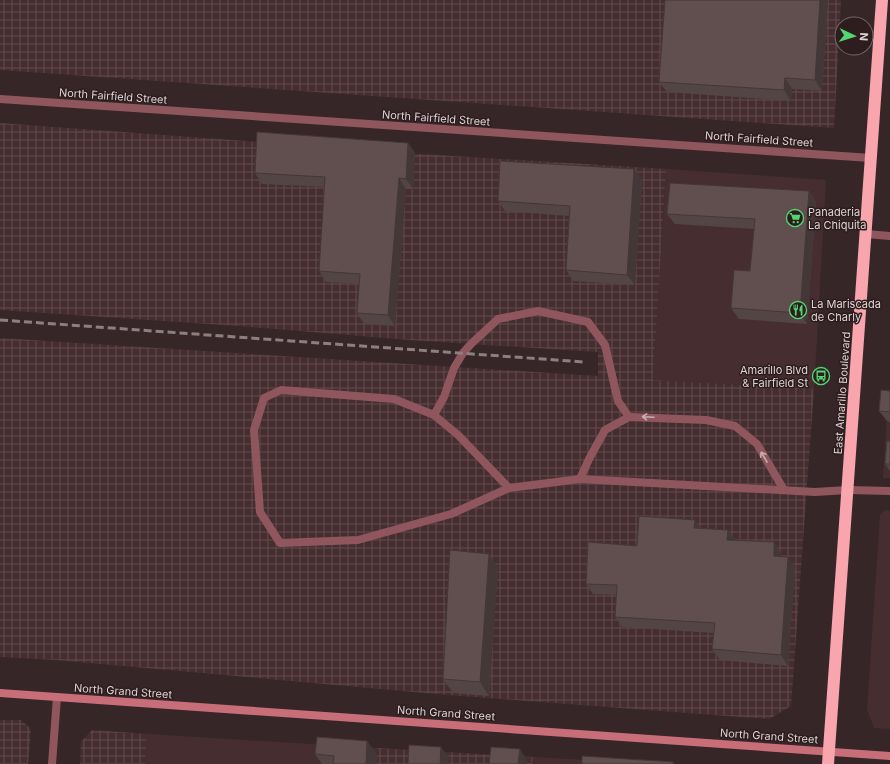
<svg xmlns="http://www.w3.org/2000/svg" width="890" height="764" font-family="Inter,sans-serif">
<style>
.built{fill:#462e30}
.industrial{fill:url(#industrial-grid)}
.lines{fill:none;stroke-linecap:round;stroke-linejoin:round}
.lane{stroke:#8f575d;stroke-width:8}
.street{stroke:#8f575d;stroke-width:8}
.secondary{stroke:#c76e78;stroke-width:8}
.highway{stroke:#f8a5ad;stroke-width:12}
.rail{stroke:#8d7f80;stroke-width:3;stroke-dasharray:8 4;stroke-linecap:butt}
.wall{fill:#534445}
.shaded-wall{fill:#443738}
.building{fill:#614f50;stroke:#443738}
.oneway{stroke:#c7aeb1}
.labels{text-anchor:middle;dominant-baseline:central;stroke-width:3;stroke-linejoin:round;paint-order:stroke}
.street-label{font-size:11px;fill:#dfd4d5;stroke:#2d1d1e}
.poi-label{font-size:11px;fill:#dfd4d5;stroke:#2d1d1e;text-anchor:start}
</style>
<defs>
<pattern id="industrial-grid" width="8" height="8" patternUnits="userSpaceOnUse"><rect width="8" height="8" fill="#462e30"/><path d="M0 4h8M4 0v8" fill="none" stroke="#604b4d"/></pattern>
</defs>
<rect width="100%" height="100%" fill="#372628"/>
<g class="built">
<polygon points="666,169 826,180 814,389 653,380"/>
<polygon points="890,397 890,478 883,478 888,401"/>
<polygon points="885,510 890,511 890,729 874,728 867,709 880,515"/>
<polygon points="147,734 377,748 376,764 145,764"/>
<polygon points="533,757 536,757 648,764 532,764"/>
</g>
<g class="industrial">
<polygon points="0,0 841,0 834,128 0,70"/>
<polygon points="0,123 421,154 666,169 653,380 814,389 791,706 769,719 448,695 56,660 0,657 0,338 598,376 598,352 410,340 239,326 0,310"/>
<polygon points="0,720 21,720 31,729 28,764 0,764"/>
<polygon points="92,730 147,734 145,764 80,764 81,742"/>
<polygon points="377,748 533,757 532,764 376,764"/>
</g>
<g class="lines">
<g class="lane">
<polyline points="434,415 444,397 454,368 463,353 471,344 498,319 538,311 588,322 605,345 618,401 629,417"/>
<polyline points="580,479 589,459 605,430 629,417 706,420 735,426 757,444 784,490"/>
<polyline points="509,488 458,435 434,415 394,399 281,390 264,398 254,430 260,512 280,543 358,540 451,514 509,488 580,479 815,492 848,490"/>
</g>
<g class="street">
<polyline points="0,99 871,158"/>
<polyline points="866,234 890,236"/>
<polyline points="848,490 890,491"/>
<polyline points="52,764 57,697"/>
</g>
<polyline class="secondary" points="0,693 890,756"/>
<polyline class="highway" points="828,764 882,0"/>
<polyline class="rail" points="0,320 584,362"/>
</g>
<g class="wall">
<polygon points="665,0 828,0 822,91 792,89 791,101 667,92 659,82"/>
<polygon points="408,143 415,153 413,189 406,189 395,326 364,324 357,313 359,284 326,282 319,271 325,187 262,184 255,173"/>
<polygon points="642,179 635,285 573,281 566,270 569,216 505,211 498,201"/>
<polygon points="809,191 816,202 807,324 739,319 731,308 750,271 754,229 675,224 667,214"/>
<polygon points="890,391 890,422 887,421 879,411"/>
<polygon points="890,441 890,471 885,464"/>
<polygon points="695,520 701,529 728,530 735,540 774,542 781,553 781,556 795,567 788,666 720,660 712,649 714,633 622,627 615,617 617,595 593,594 586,584 637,546"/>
<polygon points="498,568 489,696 453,693 443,679"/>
<polygon points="367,741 377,755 376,764 322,764 315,754"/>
</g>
<g class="shaded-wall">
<polygon points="820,0 828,0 822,91 815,80"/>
<polygon points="785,78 792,89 791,101 784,90"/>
<polygon points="408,143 415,153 413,189 406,179"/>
<polygon points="634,169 642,179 635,285 627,275"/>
<polygon points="399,178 406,189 395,326 388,315"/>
<polygon points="809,191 816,202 807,324 800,313"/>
<polygon points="695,520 702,531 694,528"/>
<polygon points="728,530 735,541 727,540"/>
<polygon points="774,542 781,553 781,567 774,556"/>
<polygon points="489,554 498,568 489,696 480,682"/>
<polygon points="788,557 795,567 788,666 781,655"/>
<polygon points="367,741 377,755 376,764 366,764"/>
<polygon points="441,747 449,757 448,764 440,764"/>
<polygon points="520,749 527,760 527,764 518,764"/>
</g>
<g class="building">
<polygon points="665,0 820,0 815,80 785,78 784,90 659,82"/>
<polygon points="257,132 408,143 406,179 399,178 388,315 357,313 360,274 319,271 325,177 255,173"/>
<polygon points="500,161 634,169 627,275 566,270 570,206 498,201"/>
<polygon points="670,183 809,191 800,313 731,308 734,270 750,271 755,219 667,214"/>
<polygon points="881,390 890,391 890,412 879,411"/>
<polygon points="887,441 890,441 890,464 885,464"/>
<polygon points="639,516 695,520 694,528 728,530 727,540 774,542 774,556 788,557 781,655 712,649 715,623 615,617 617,585 586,584 588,542 637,546"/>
<polygon points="450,550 489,554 480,682 443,679"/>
<polygon points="317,737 367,741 366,764 333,764 334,756 315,754"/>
<polygon points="409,745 441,747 440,764 408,764"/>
<polygon points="491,747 520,749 518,764 489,764"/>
<polygon points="582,756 673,762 673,764 582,764"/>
</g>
<defs><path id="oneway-shaft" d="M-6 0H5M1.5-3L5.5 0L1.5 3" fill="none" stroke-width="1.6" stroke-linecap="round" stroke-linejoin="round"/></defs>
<g class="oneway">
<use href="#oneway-shaft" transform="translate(648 417) rotate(-177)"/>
<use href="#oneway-shaft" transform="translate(764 457) rotate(-121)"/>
</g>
<defs>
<g id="supermarket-ring" transform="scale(0.9)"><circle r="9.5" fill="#2d1d1e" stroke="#53d672" stroke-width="1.5"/><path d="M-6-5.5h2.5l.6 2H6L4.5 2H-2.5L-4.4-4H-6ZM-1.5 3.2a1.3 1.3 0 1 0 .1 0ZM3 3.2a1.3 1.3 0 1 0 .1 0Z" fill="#53d672"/></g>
<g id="restaurant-ring" transform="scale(0.9)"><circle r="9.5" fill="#2d1d1e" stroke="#53d672" stroke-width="1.5"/><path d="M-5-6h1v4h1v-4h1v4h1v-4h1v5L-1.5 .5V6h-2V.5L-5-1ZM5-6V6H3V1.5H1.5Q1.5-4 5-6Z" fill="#53d672"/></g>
<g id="bus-ring" transform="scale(0.9)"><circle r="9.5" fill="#2d1d1e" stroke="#53d672" stroke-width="1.5"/><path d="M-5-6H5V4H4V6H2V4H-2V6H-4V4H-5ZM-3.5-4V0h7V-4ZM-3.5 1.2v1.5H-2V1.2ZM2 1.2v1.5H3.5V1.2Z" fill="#53d672"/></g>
</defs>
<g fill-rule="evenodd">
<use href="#supermarket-ring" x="795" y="218"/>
<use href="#restaurant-ring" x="798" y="310"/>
<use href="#bus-ring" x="821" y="376"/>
</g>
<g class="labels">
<g class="street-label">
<text transform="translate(113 96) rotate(4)">North Fairfield Street</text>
<text transform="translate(436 118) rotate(4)">North Fairfield Street</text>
<text transform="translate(759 139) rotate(4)">North Fairfield Street</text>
<text transform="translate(842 393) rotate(-86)">East Amarillo Boulevard</text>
<text transform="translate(123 691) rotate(4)">North Grand Street</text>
<text transform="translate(446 713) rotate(4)">North Grand Street</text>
<text transform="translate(769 736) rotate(4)">North Grand Street</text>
</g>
<g class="poi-label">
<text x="808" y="212">Panaderia<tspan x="808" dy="13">La Chiquita</tspan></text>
<text x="811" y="304">La Mariscada<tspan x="811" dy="13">de Charly</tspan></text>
<text x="808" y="370" text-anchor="end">Amarillo Blvd<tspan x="808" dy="13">&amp; Fairfield St</tspan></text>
</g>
</g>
<g transform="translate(854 36) rotate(94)"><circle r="19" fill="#2d1d1e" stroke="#746667"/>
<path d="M0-3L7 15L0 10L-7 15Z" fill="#53d672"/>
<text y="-6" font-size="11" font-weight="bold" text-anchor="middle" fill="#dfd4d5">N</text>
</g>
</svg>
